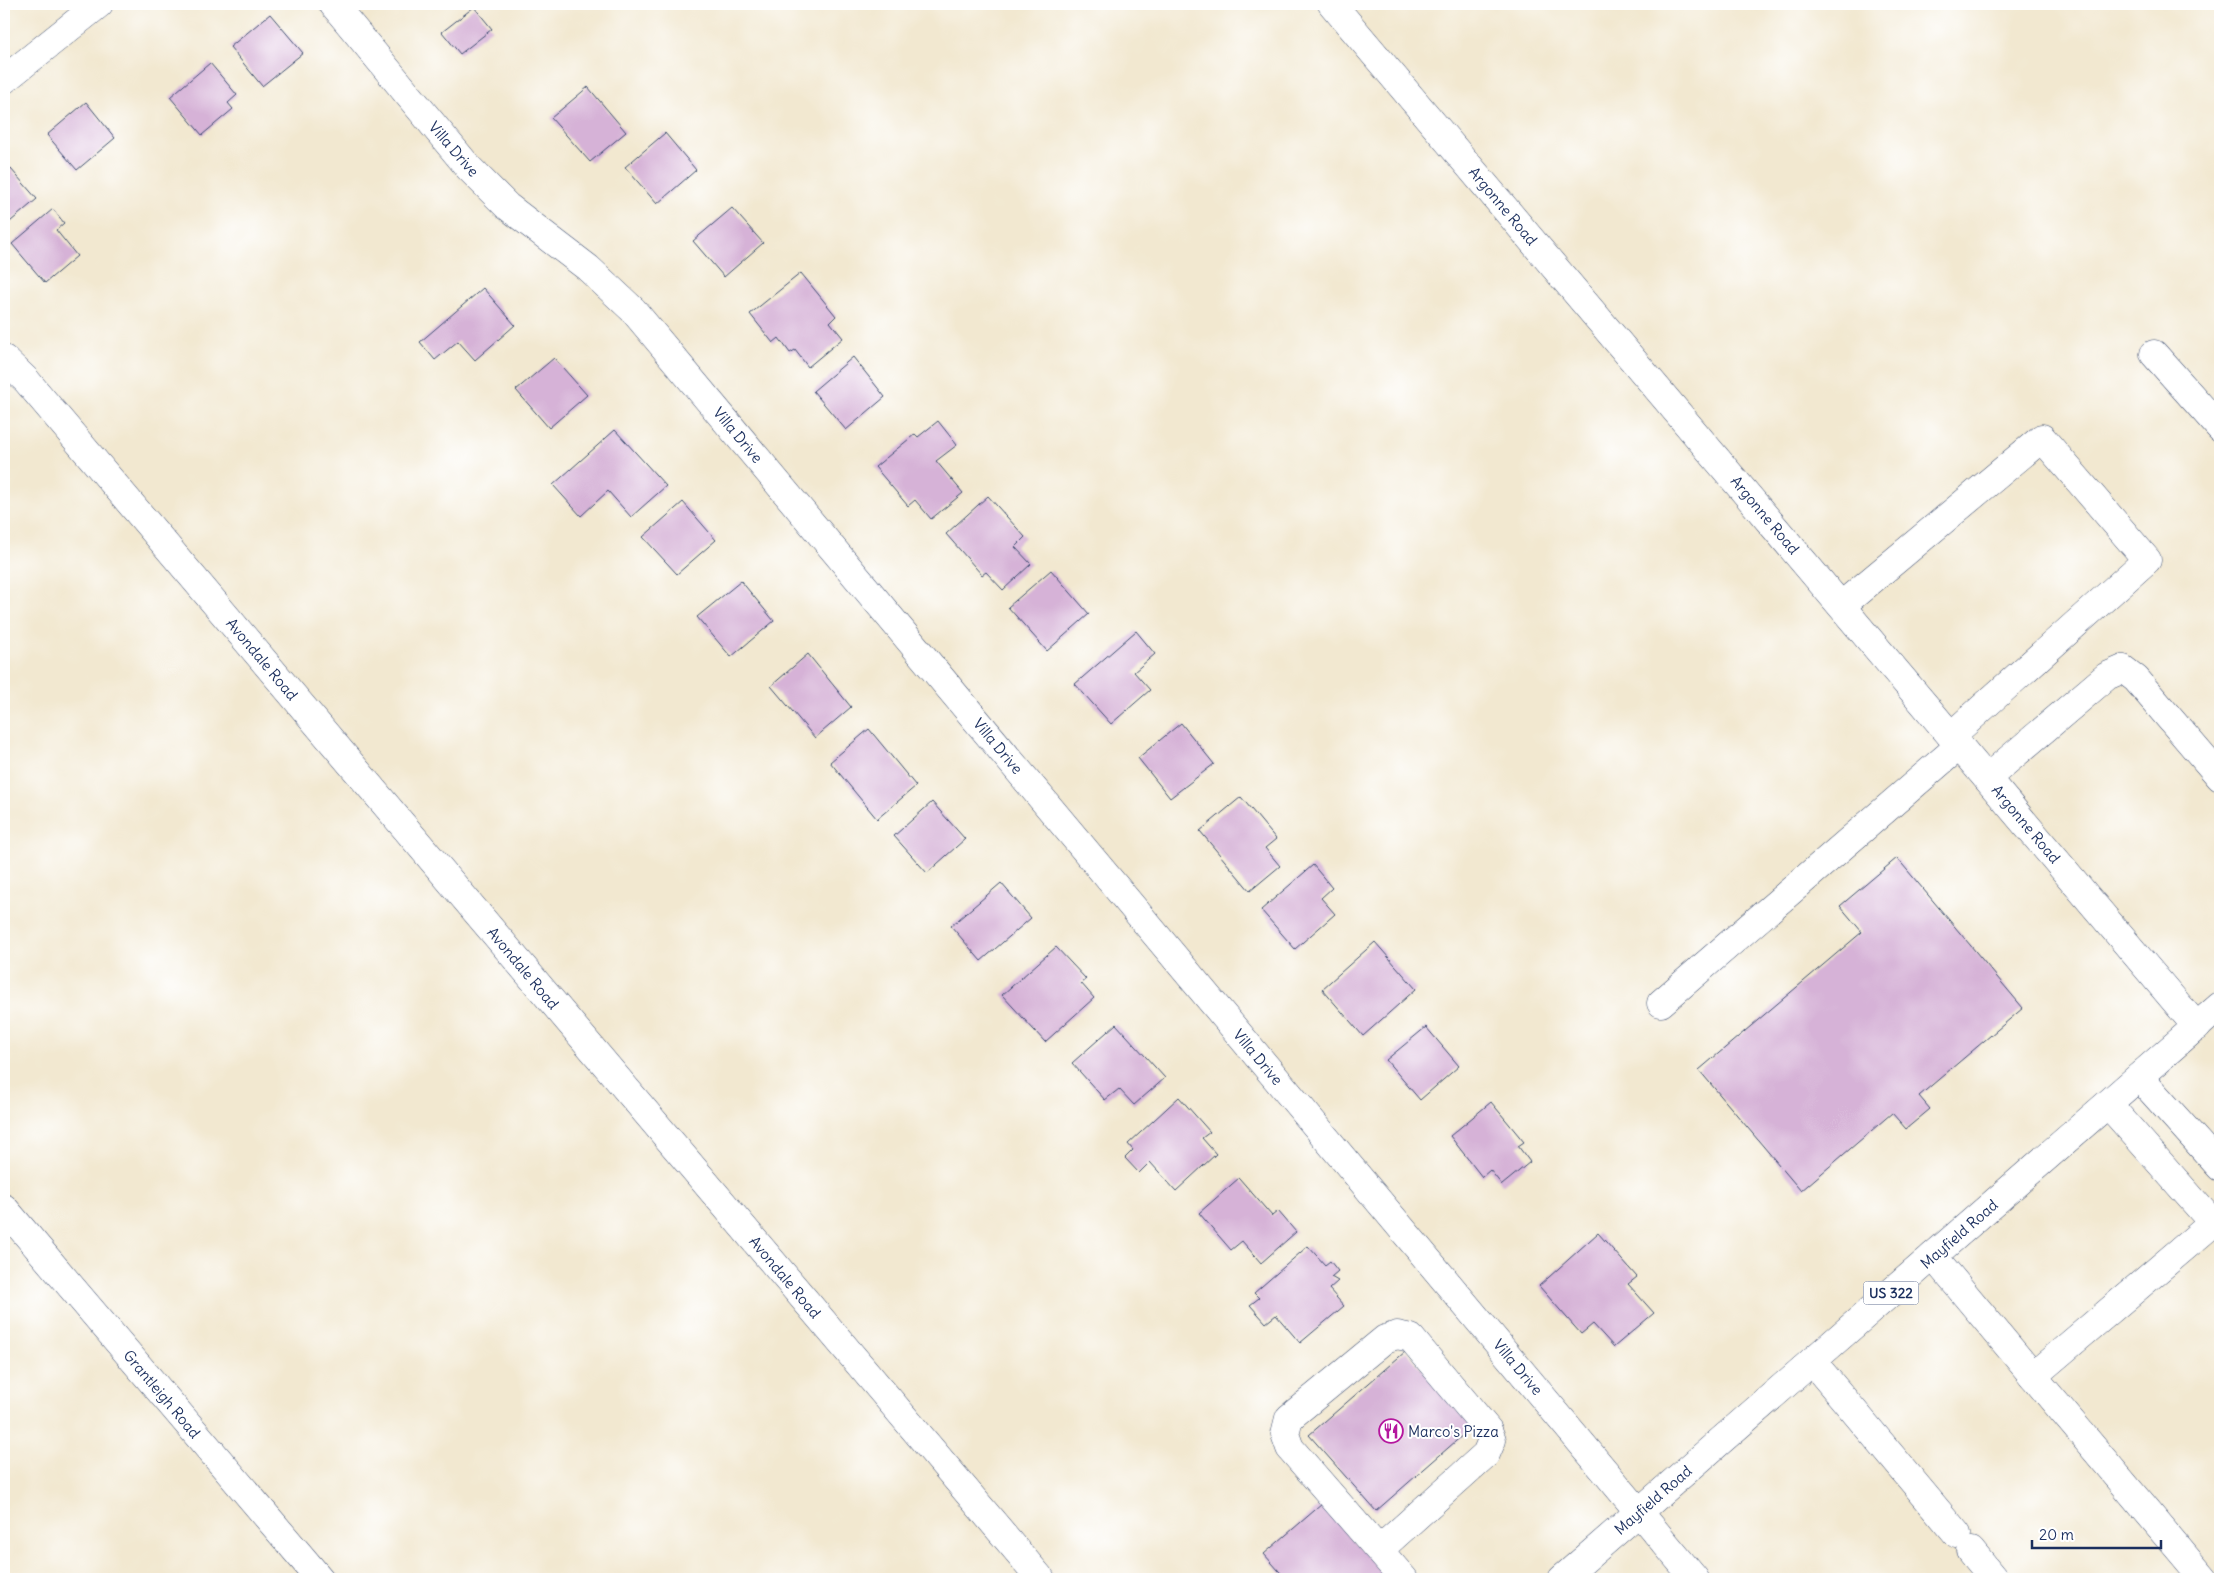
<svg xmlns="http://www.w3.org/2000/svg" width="2224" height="1583" font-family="Delius,sans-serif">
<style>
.building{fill:#d6b2d7}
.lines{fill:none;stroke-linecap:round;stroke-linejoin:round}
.minor-casing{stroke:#3b4b6f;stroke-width:29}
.major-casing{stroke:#3b4b6f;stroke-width:29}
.minor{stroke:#fff;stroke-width:28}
.major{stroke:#fff;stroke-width:28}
.labels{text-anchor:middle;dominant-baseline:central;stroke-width:4;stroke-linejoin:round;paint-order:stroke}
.shield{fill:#fff;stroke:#5f6d8e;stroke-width:1}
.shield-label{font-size:14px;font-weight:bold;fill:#1b2f5e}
.street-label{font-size:15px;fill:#1b2f5e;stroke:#fff}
.poi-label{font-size:15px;fill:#1b2f5e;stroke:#fff;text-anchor:start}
</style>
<rect width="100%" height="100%" fill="#fff"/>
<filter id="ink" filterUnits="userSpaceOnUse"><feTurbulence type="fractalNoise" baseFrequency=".02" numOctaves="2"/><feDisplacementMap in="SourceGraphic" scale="10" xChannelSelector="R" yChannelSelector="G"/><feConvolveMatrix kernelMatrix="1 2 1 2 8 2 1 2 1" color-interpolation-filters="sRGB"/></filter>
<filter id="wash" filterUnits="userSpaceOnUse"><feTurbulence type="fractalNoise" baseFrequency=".0096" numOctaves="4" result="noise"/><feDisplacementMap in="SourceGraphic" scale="20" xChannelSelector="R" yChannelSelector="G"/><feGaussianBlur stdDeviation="1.12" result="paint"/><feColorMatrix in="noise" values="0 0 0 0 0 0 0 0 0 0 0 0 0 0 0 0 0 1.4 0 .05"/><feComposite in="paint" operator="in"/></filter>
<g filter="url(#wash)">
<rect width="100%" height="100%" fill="#f2e8d0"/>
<g id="blocks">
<g class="building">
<polygon points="474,7 492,29 460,54 442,32"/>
<polygon points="270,14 303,53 262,86 230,47"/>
<polygon points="210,63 237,95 228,103 233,109 202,135 170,97"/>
<polygon points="588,87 626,132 590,162 551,118"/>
<polygon points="86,102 115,138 77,170 47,135"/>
<polygon points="665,133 696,170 657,204 625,167"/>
<polygon points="4,161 37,199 4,227"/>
<polygon points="732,208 763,243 724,277 693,241"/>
<polygon points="53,209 64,223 56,230 77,256 45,283 12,244"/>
<polygon points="801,273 836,316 830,322 843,338 808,367 795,350 790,353 779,338 773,343 750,314"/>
<polygon points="483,288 515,325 475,360 458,341 435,360 420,342"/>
<polygon points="853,357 885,397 846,430 813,391"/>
<polygon points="554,358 587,395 549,428 516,390"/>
<polygon points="938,421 957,445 936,461 963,493 931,519 915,500 908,506 875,467 915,434 918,437"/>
<polygon points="615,430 666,486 631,517 608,491 581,516 553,485"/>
<polygon points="988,496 1025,537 1015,547 1031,564 1003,590 986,572 982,575 946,534"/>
<polygon points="683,502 716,540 677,574 643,537"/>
<polygon points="1051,570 1089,614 1047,651 1008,607"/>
<polygon points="741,581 774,621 731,657 697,617"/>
<polygon points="1136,631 1155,654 1134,672 1150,690 1111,724 1075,684"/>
<polygon points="808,654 851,707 815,738 771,686"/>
<polygon points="1181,723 1214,764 1170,798 1138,758"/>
<polygon points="869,729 916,786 877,819 830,762"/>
<polygon points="1241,797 1276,839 1265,848 1280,866 1250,891 1200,831"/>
<polygon points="932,802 965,839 927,873 894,836"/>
<polygon points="1897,858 2023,1008 1919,1096 1930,1109 1906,1129 1892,1113 1801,1191 1699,1070 1862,932 1840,906"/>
<polygon points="1313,865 1332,888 1321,898 1335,914 1295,949 1261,910"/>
<polygon points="1001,883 1031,918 981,961 951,926"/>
<polygon points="1375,942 1416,989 1363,1036 1322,989"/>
<polygon points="1056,947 1086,979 1081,983 1094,998 1045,1042 1002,995"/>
<polygon points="1116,1024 1165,1078 1134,1105 1119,1089 1105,1100 1072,1063"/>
<polygon points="1426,1027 1459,1066 1420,1100 1386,1060"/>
<polygon points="1179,1097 1210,1132 1202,1138 1216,1154 1176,1191 1150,1162 1139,1173 1125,1158 1133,1150 1128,1144"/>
<polygon points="1491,1102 1524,1142 1518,1146 1530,1162 1502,1185 1490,1170 1482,1177 1450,1136"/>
<polygon points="1239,1178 1272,1216 1278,1211 1296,1232 1261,1263 1242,1241 1231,1250 1199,1213"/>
<polygon points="1598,1233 1637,1277 1628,1284 1654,1313 1614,1347 1593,1324 1581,1334 1539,1286"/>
<polygon points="1308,1246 1325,1265 1330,1261 1338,1271 1331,1277 1338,1281 1329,1289 1344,1306 1300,1343 1276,1315 1266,1323 1250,1305 1259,1298 1254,1293"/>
<polygon points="1406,1351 1472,1427 1376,1511 1309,1435"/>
<polygon points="1322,1504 1388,1579 1286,1579 1264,1554"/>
</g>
</g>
</g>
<g filter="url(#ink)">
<use href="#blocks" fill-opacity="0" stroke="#3b4b6f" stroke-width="1"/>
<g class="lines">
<g class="minor-casing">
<g id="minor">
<polyline points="333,4 469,168 507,206 588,268 633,310 1695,1579"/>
<polyline points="1332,4 2197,1027"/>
<polyline points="4,80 99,4"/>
<polyline points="2154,354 2220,428"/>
<polyline points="4,359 26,380 1041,1579"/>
<polyline points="1842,605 2042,438 2147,560 1951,736"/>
<polyline points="1987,778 2107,676 2123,669 2136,679 2220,777"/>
<polyline points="1661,1003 1959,746"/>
<polyline points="2139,1077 2220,1167"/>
<polyline points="4,1208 320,1579"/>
<polyline points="1933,1256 2033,1376 2213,1223 2108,1104"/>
<polyline points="1812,1361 1957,1534"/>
<polyline points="2033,1376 2204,1579"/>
<polyline points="1379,1550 1486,1454 1492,1440 1488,1430 1411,1338 1397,1335 1385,1339 1289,1418 1285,1434 1290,1448 1404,1579"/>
<polyline points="1971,1551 1994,1579"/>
</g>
</g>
<g class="major-casing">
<polyline id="major" points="1562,1579 2220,1006"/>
</g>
<use href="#minor" class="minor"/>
<use href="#major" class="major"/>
</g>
</g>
<defs>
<g id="restaurant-ring" transform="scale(1.25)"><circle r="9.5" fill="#fff" stroke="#b5179e" stroke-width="1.5"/><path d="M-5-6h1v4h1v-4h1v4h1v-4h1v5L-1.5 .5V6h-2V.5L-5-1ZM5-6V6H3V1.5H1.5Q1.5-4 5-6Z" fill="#b5179e"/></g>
</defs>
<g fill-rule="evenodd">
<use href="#restaurant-ring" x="1391" y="1431"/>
</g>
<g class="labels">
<rect class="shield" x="1863.5" y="1281.5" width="55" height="23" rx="4"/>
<g class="shield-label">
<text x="1891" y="1293">US 322</text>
</g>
<g class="street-label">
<text transform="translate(454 149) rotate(49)">Villa Drive</text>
<text transform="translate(1503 206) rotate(50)">Argonne Road</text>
<text transform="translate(738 435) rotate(50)">Villa Drive</text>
<text transform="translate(1765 515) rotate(50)">Argonne Road</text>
<text transform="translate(262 659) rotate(50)">Avondale Road</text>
<text transform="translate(998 746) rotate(50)">Villa Drive</text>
<text transform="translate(2026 824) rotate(50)">Argonne Road</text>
<text transform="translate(523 968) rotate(50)">Avondale Road</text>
<text transform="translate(1258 1057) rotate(50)">Villa Drive</text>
<text transform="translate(1959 1234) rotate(-41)">Mayfield Road</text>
<text transform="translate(785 1277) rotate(50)">Avondale Road</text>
<text transform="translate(1518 1367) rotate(50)">Villa Drive</text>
<text transform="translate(162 1394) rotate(50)">Grantleigh Road</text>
<text transform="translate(1653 1500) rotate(-41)">Mayfield Road</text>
</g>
<g class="poi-label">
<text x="1408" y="1431">Marco's Pizza</text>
</g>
</g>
<rect width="2224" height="1583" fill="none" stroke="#fff" stroke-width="20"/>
<path d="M2032 1540v8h129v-8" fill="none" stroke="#1b2f5e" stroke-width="2.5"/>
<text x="2039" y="1540" font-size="15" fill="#1b2f5e" stroke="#ffffff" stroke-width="4" paint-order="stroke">20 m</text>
</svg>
